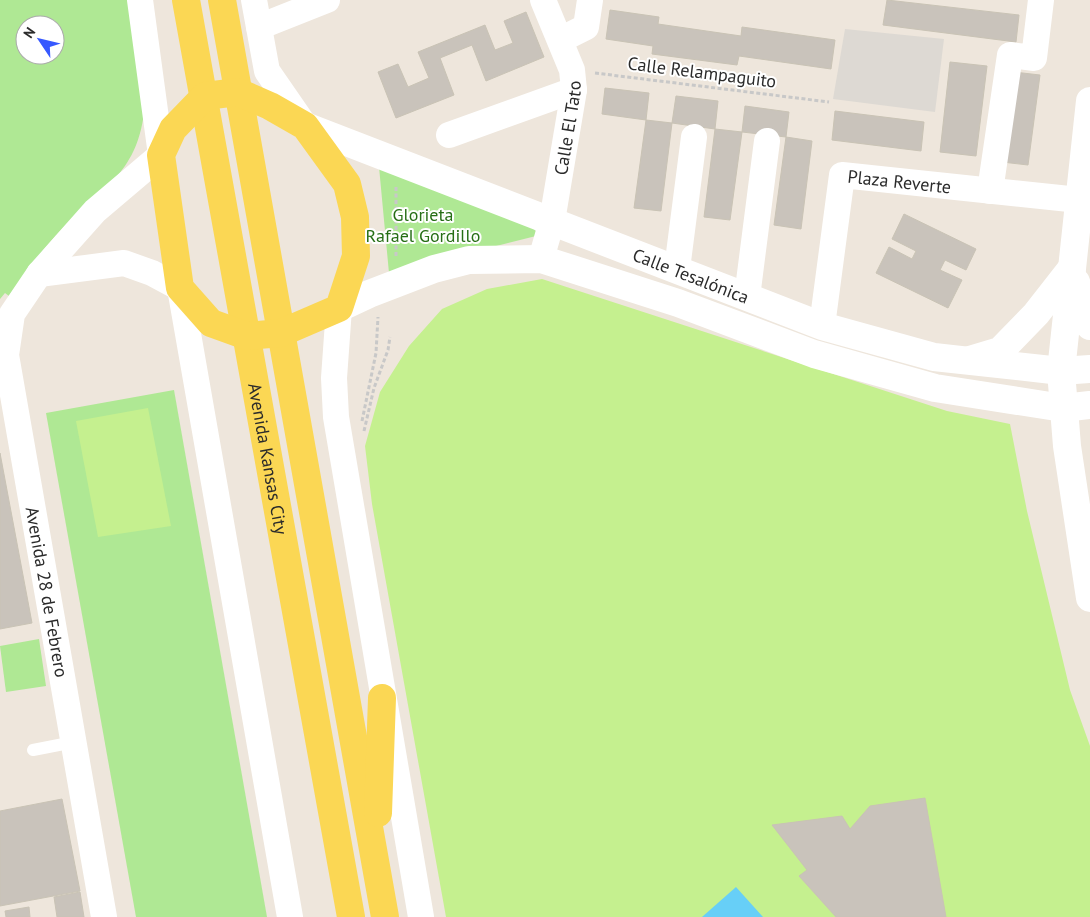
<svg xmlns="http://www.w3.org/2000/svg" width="1090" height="917" font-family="'PT Sans',sans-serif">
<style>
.green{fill:#afe894;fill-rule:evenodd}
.pitch{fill:#c5f08f}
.plaza{fill:#ddd9d3}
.water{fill:#67cff7}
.building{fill:#c9c3bb;stroke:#c9c3b5}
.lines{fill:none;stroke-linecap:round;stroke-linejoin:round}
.path{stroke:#c8c8c8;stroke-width:3;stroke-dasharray:4 2.5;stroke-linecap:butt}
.lane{stroke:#fff;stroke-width:12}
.street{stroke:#fff;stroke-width:26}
.secondary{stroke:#fff;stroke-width:28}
.primary{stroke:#fbd754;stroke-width:28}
.labels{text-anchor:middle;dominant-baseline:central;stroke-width:4;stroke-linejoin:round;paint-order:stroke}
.street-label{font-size:18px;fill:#2b2b2b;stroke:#fff}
.park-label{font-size:18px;fill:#266e15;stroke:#fff}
</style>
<rect width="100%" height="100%" fill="#eee6dc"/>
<g class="green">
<path d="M0,0H134L144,113C136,175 101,188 62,229C42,250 25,273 9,296L5,293L0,299ZM25,25H55V55H25Z"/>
<polygon points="379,167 524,220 540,235 389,273"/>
<polygon points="174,390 267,917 136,917 46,413"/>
<polygon points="39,639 46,686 6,692 0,646"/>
</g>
<g class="pitch">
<polygon points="542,279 947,411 1010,424 1027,511 1070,690 1090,746 1090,917 446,917 372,504 365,446 380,392 409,346 442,309 487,289"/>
<polygon points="148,408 171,526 98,537 76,421"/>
</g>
<polygon class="plaza" points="845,29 944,39 935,112 833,99"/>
<polygon class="water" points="736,887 763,917 702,917"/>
<g class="building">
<polygon points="887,0 1019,15 1016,42 883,25"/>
<polygon points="610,10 659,17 658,24 741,36 742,27 835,40 831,69 739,56 737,65 652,54 653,46 606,39"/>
<polygon points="526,12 544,57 486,81 472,45 440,58 454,95 396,118 378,72 398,64 408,87 429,78 418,52 485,25 495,50 513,43 504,21"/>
<polygon points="950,62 987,66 976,156 940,152"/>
<polygon points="1014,72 1040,75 1028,165 1002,162"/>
<polygon points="605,88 649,93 646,120 602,114"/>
<polygon points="676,96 718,101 715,129 672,123"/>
<polygon points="745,106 789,112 786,137 742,132"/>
<polygon points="835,111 924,122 921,151 832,140"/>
<polygon points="646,120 672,123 661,211 634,208"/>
<polygon points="715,129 742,132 730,220 704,217"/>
<polygon points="786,137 812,141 801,229 774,225"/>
<polygon points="904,214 976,249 966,270 945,260 940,270 962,280 948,308 876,273 889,247 912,259 916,251 892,239"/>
<polygon points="0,453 32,623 0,629"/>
<polygon points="925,798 946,917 836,917 799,876 807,870 772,825 842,816 850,829 870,806"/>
<polygon points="62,799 80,891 0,906 0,811"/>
<polygon points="80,892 84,917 57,917 54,897"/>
<polygon points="29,907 30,917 6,917 5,911"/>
</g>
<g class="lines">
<g class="path">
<polyline points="595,73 829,102"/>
<polyline points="396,187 396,258"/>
<polyline points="362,421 376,353 378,317"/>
<polyline points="364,431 374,388 388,350 390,337"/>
</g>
<polyline class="lane" points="33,750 74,742"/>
<g class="street">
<polyline points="254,0 267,71 305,126"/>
<polyline points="259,27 327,0"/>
<polyline points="560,40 586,27 590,0"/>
<polyline points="449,135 574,90"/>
<polyline points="990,191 1010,55 1034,58 1041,0"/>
<path id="s1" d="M541,259L552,221L574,90L572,70L543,0"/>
<polyline points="677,269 694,137"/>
<polyline points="39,274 124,263 152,273 180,288 290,917"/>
<polyline points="747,297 767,141"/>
<polyline points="339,308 334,378 336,417 421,917"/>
<path id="s2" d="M822,326L842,175L1079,200"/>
<polyline points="104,917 6,355 12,314 39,274 95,211 161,155 140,0"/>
</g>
<g class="secondary">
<polyline points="1090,101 1061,371 1067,446 1090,598"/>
<path id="s3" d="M305,126L822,326L934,357L1061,371L1090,369"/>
<polyline points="1076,282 1090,326"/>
<polyline points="339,308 369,294 434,269 469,260 541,259 678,303 814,354 935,388 1063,408 1090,405"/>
<polyline points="970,360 1000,351 1036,314 1072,268"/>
</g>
<g class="primary">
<path id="s4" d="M186,0L351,917"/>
<polyline points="222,0 385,917"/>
<polygon points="238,92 270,106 305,126 347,184 355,217 356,256 339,308 281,333 247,336 211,323 180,288 161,155 173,129 205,96"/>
<polyline points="378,813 382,698"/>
</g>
</g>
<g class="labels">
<g class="street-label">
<text transform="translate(702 72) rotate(7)">Calle Relampaguito</text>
<text stroke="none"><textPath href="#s1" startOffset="134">Calle El Tato</textPath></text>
<text stroke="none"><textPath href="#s2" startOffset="210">Plaza Reverte</textPath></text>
<text stroke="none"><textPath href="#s3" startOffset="414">Calle Tesalónica</textPath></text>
<text stroke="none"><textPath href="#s4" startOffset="466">Avenida Kansas City</textPath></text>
<text transform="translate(47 592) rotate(80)">Avenida 28 de Febrero</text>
</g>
<g class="park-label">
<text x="423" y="214">Glorieta<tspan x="423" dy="21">Rafael Gordillo</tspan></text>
</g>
</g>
<g transform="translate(40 40) rotate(305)"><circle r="24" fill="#ffffff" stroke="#aaaaaa"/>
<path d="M0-4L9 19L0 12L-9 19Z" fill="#3759ff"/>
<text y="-8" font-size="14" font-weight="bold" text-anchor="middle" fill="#2b2b2b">N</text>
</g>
</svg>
